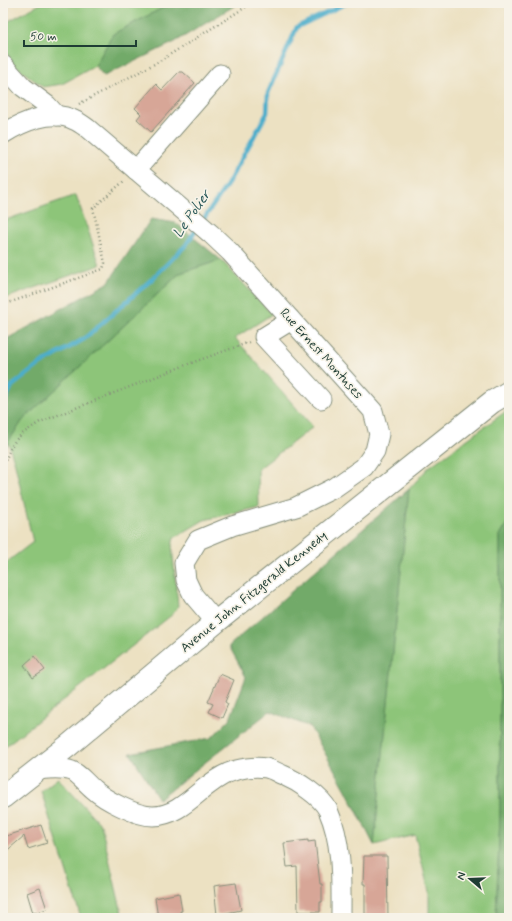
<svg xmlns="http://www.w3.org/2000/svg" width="512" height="921" font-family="Mynerve,sans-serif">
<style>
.green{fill:#8dc579;stroke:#568156}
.forest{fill:#72aa69;stroke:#48744e}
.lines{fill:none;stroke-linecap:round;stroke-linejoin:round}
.stream{stroke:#4cadcb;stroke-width:4.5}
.building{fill:#d7a697}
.minor-casing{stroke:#868f7b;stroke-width:21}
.major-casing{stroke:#868f7b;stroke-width:24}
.path{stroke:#868f7b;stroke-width:2.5;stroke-dasharray:1 3;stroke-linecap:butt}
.minor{stroke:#fff;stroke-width:19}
.major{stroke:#fff;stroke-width:22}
.labels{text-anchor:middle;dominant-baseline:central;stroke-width:3.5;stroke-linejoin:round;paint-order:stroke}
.street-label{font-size:13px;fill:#1f3d34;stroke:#f7f3e8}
.water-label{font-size:14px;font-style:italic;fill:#2a595a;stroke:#f7f3e8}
</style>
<rect width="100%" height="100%" fill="#f7f3e8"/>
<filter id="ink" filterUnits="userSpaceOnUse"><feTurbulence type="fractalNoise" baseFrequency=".025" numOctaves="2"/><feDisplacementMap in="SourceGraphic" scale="8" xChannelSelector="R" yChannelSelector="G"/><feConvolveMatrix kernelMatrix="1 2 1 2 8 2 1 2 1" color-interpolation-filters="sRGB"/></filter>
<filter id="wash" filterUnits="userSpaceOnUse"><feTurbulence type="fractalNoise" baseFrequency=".012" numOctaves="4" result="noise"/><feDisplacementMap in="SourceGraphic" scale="16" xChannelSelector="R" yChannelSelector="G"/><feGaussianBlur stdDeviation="0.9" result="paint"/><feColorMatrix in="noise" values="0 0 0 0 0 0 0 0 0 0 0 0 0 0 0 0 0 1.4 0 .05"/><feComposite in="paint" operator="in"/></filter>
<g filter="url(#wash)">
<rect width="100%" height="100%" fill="#ece1c2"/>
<g class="green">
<polygon points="42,3 172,3 113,34 95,66 62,84 43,87 13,64 3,46 3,24"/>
<polygon points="76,195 100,265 3,299 3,221"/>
<polygon points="221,260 272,314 235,338 313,427 258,469 259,507 204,520 174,538 172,546 178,606 173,614 3,748 3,565 33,542 15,464 8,442 23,420 180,273"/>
<polygon points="509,409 509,520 500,535 500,815 496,918 429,918 429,892 415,835 374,845 409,489 429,467"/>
<polygon points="58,778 101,825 123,918 81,918 41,791"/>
</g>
<g class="forest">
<polygon points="172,3 239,3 175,42 104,76 95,66 113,34"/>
<polygon points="151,219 176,223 221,260 180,273 23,420 8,442 3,454 3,341 108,283"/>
<polygon points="409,489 374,845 346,790 310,727 270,711 159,799 130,753 211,738 230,719 246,677 229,646"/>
<polygon points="509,520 509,918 496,918 500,815 500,535"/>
</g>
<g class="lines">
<g class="stream">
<polyline points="203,220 227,185 267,113 268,93 297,27 347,3"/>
<polyline points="3,404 12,386 39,365 84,339 152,279 186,245 197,228"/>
</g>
</g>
<g id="blocks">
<g class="building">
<polygon points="179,72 183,72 195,83 151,132 137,119 141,114 135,108 156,84 162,90"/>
<polygon points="34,656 45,670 33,678 24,665"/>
<polygon points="220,674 234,680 225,702 228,704 222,718 209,712 213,704 208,702"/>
<polygon points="41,825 47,843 28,849 24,836 3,854 3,837"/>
<polygon points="308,840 308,842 315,841 320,884 322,884 322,902 320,902 320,912 298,912 297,866 287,867 284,843"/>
<polygon points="364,856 387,856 388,918 365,918 365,884 363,884"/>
<polygon points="236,883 241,910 217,915 214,886"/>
<polygon points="40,888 47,909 33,913 27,893"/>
<polygon points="179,893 182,911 180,911 181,918 158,918 155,898"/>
</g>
</g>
</g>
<g filter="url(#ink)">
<use href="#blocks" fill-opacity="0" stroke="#868f7b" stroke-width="1"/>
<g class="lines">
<g class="minor-casing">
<g id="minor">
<polyline points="3,65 23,87 47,105 57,116"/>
<path d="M3,134C22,122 52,109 74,120C79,122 83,125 87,128L211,234L230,252L373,411L379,434L375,451L364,467L334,488L296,507L232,526L198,540L184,563L186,580L193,595L216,622"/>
<polyline points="136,170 220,74"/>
<polyline points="290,319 285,324 264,337 321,399"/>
<path d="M36,770C48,769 61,767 72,771C78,773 87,784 93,789C105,800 136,816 153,816C183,816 201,784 228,773C239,768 255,766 266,768C272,769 278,773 283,775C297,781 321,796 328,810C343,844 341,882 341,918"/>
</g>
</g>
<g class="major-casing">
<polyline id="major" points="3,797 68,746 216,622 492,402 509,392"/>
</g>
<g class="path">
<polyline points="79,104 158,62 252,3"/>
<polyline points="3,305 103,269 105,263 93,208 124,181"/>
<path d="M3,468C12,440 15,438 40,422L191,363L250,342"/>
<polyline points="3,911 7,918"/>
</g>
<use href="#minor" class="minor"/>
<use href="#major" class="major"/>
</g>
</g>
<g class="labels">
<g class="street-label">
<text transform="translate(321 354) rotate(48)">Rue Ernest Montuses</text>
<text transform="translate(254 592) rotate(-39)">Avenue John Fitzgerald Kennedy</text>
</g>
<g class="water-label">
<text transform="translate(192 214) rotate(-55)">Le Polier</text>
</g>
</g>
<rect width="512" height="921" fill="none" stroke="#f7f3e8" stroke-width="16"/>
<g transform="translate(470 879) rotate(289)" stroke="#f7f3e8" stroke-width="3" paint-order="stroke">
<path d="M0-3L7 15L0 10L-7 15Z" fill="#1f3d34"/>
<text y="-6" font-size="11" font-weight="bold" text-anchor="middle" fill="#1f3d34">N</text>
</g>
<path d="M24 40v6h112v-6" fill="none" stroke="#1f3d34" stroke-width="2"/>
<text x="30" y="40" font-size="12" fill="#1f3d34" stroke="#f7f3e8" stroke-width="3" paint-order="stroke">50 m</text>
</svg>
